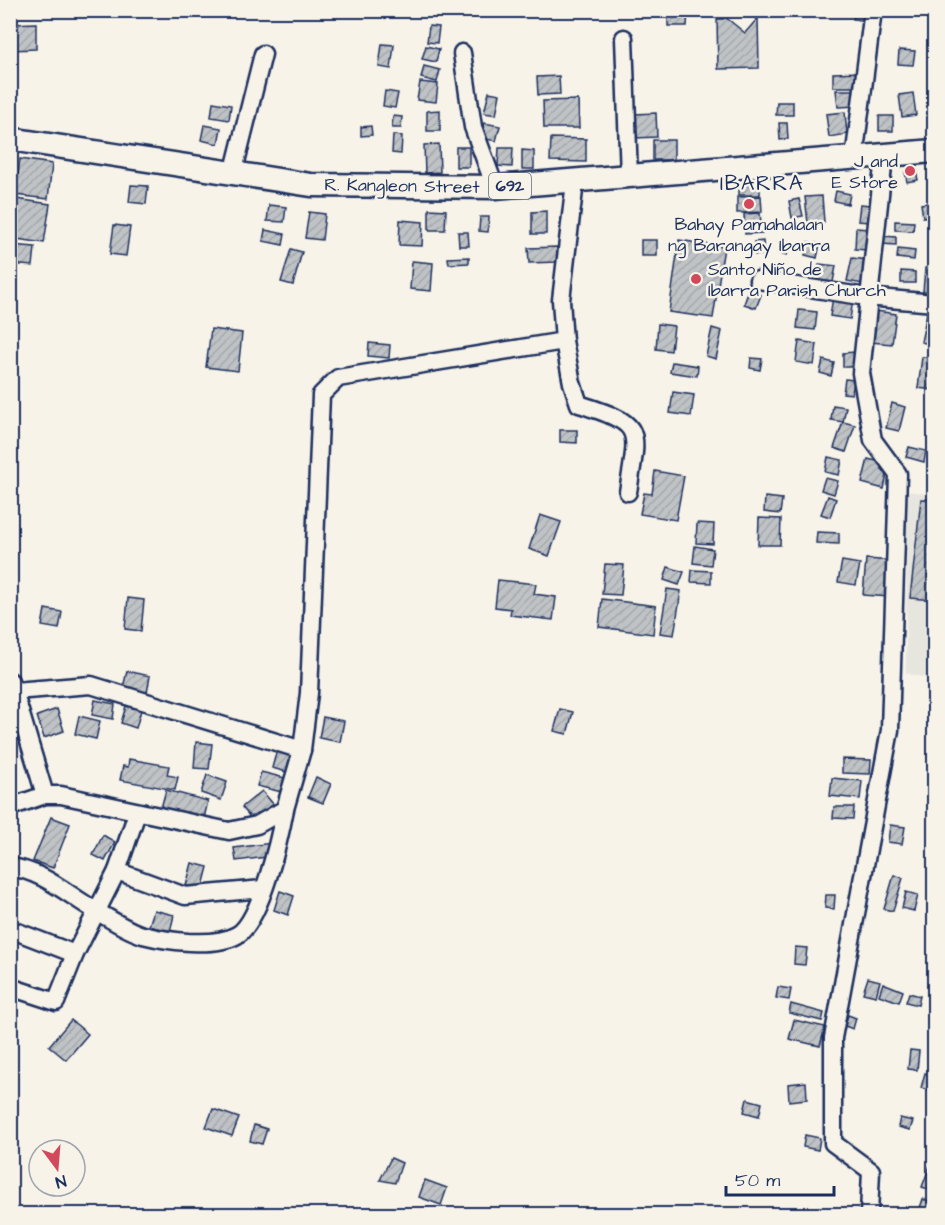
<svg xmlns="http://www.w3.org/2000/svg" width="945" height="1225" font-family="'Architects Daughter',sans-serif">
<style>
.built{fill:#e6e5de}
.building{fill:url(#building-hatch);stroke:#1b2f5e;stroke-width:1.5}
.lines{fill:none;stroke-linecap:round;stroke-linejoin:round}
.minor-casing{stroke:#1b2f5e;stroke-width:21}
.major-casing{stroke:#1b2f5e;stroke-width:27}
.minor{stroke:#f7f3e8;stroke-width:16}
.major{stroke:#f7f3e8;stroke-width:22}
.poi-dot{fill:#d1495b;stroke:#f7f3e8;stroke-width:2}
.labels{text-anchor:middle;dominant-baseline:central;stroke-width:5;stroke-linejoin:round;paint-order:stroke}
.shield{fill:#f7f3e8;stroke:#5d6a87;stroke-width:1.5}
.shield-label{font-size:16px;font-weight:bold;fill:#1b2f5e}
.poi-label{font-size:18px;fill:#1b2f5e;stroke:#f7f3e8;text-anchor:end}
.street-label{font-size:18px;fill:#1b2f5e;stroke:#f7f3e8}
.quarter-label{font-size:21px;letter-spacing:1.5px;fill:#1b2f5e;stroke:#f7f3e8}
</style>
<defs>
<pattern id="building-hatch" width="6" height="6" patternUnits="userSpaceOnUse" patternTransform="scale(1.5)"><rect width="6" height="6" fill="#c0c3c5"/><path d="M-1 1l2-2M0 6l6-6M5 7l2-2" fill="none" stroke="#a4a8ac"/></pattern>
</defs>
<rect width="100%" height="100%" fill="#f7f3e8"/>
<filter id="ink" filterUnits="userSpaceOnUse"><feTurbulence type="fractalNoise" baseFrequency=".0167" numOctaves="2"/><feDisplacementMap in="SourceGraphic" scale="12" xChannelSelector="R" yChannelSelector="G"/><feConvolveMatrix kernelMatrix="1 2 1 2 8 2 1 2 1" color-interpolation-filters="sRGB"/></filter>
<g filter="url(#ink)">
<polygon class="built" points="907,491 934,495 934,680 906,673"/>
<g class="building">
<polygon points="668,10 688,10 687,26 668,26"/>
<polygon points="855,10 868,10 866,21 853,19"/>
<polygon points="724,16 745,33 758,18 759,68 718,69 717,19 723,19"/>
<polygon points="36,23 36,49 11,50 10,24"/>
<polygon points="429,26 439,27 437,43 427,42"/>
<polygon points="382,44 394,45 391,69 379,67"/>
<polygon points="426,46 439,49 436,62 422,59"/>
<polygon points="899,50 915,51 913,65 898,64"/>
<polygon points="424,66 440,70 437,82 421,78"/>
<polygon points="861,72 861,87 833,87 833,73"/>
<polygon points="559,76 560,94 538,95 537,77"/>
<polygon points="420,82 438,84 436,102 417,100"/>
<polygon points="836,90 859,90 858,106 838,107"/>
<polygon points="385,91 398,93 395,108 383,106"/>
<polygon points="489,92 500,94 496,115 484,113"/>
<polygon points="913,93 916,115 902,117 899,95"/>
<polygon points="578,100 579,128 544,128 543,101"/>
<polygon points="213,102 231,105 229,120 211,117"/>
<polygon points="777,102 793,102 793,115 776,115"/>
<polygon points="440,110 440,131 427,131 427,111"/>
<polygon points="845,112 847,134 829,137 826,114"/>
<polygon points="656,113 657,137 635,138 634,114"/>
<polygon points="393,116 402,117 401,128 392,128"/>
<rect x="879" y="116" width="14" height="15"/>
<polygon points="484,123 500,126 496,141 481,138"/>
<polygon points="779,123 787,123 788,139 780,140"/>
<polygon points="204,125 221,128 218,144 201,140"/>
<polygon points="371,126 372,135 361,136 361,127"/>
<polygon points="393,135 402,136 401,154 392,153"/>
<polygon points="551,138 586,139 586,162 550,161"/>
<rect x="653" y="140" width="21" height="20"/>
<polygon points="439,144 440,172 425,173 424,145"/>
<rect x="456" y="147" width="13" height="20"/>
<polygon points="499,148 513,148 512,167 498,166"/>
<polygon points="522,150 534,151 534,169 522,169"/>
<polygon points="20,159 52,164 48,199 15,195"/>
<polygon points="916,171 918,180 907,182 905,172"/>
<rect x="929" y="173" width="5" height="17"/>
<polygon points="131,185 148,186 146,204 129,202"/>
<rect x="739" y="185" width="21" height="10"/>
<polygon points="836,191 850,194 848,204 834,201"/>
<polygon points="761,196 762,212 737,213 737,197"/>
<polygon points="822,196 824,222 808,223 805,197"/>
<polygon points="16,199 50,204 44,243 10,238"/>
<polygon points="799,199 803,216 792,218 789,201"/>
<polygon points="934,202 934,215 923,217 921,204"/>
<polygon points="860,204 871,205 869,222 858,221"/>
<polygon points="269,205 286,207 284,222 267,221"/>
<polygon points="429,209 446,210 445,230 429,230"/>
<polygon points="546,211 546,234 532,234 532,212"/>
<polygon points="309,212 325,214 322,240 305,238"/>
<polygon points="760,213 762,233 745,234 744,214"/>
<polygon points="480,217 489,217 488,232 479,231"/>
<polygon points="400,220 423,222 422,246 399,245"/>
<polygon points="895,221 914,222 913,231 895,230"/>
<polygon points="114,225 130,227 126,256 110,254"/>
<polygon points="856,228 868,229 867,250 855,249"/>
<polygon points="265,230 285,234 283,245 263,241"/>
<polygon points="458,232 468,232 469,246 459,246"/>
<polygon points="883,236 896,237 896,245 882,244"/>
<rect x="641" y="240" width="16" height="16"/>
<polygon points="679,240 724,247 713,318 669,312"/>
<polygon points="783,240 790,242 787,255 780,253"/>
<polygon points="763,241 764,255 755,255 754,242"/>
<polygon points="808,242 820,244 817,258 805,255"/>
<polygon points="10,245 35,247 33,266 10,264"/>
<polygon points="557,247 557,262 529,263 528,248"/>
<polygon points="291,249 302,252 293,285 281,282"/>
<polygon points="898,249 915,251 914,260 897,258"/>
<polygon points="469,257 469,263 449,264 448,258"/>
<polygon points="852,258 868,260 863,284 847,281"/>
<polygon points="412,261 433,263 431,291 410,289"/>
<polygon points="819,264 836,266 833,282 817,280"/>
<polygon points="925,268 934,269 934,293 923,292"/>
<polygon points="901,271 915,272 915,283 901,283"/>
<polygon points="749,290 761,295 756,308 744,304"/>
<polygon points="833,297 853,300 850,319 830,316"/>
<polygon points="799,310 817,312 815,330 797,328"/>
<polygon points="876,311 896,314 892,344 871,342"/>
<polygon points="927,313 934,314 934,345 921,342"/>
<polygon points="658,324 674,326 671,351 656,349"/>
<polygon points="712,328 722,331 716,359 706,356"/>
<polygon points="211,329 242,333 238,371 206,367"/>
<polygon points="799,341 817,344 814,365 796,362"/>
<polygon points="369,343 390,345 389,358 368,356"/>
<polygon points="855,352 855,367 843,367 843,353"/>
<polygon points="922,357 934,358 934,390 918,388"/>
<polygon points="751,358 762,359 760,370 750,368"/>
<polygon points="823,360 834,363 831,376 820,373"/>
<polygon points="672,362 698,366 697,376 670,372"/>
<polygon points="845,379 854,380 852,394 843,393"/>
<polygon points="673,392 694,395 691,416 670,413"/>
<polygon points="892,403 905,407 899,431 886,428"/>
<polygon points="833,405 846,407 843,422 831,420"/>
<polygon points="843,422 855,425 846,452 834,448"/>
<polygon points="560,430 577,430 577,443 560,442"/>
<polygon points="909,447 926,451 924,462 906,457"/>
<polygon points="828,457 842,460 839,475 825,472"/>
<polygon points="868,459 889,464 884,489 862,483"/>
<polygon points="655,471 684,476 676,520 640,514 644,493 652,494"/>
<polygon points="825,478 838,481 834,494 821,490"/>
<polygon points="828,496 836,499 830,517 821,514"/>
<polygon points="765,497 782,499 780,514 764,512"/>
<polygon points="921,499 934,500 934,600 910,598"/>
<polygon points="540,515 561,522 549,556 529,549"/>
<polygon points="759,518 781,519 780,545 758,545"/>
<polygon points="697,523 714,524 713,544 696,543"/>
<polygon points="817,532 839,533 839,544 816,543"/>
<polygon points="695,546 713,549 711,565 693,563"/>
<polygon points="866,559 893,561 890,597 863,595"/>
<polygon points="842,561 860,564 856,585 838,582"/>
<polygon points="605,564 624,565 621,595 602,594"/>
<polygon points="668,567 684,572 679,585 664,580"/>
<polygon points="692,570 711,571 711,583 691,582"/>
<polygon points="498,580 536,584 534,594 556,597 553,620 510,615 511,609 495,607"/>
<polygon points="667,589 681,591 674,635 660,633"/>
<polygon points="128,598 144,600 141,631 125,629"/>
<polygon points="602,599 656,606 653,634 599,627"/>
<polygon points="45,609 62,612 59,629 42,626"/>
<polygon points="127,671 150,676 147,693 123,688"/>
<polygon points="95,700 115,704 113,719 92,715"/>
<polygon points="126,706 141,710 136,728 121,723"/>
<polygon points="57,709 64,731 44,738 37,716"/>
<polygon points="560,709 573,712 567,734 554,731"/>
<polygon points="11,712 20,742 10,745 10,712"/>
<polygon points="79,716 100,721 96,739 75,734"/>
<polygon points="323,717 344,721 340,742 319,738"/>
<polygon points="196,742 212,744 209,769 194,768"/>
<polygon points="278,746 294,750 287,772 272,768"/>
<polygon points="129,759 169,766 167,775 178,777 175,790 120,780 123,766 128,767"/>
<polygon points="842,759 871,760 870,774 842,773"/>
<polygon points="261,772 285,778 282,792 257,786"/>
<polygon points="207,775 227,782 221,800 201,793"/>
<polygon points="316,777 331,784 323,803 308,797"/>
<polygon points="832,778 862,781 860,799 830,796"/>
<polygon points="166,790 208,801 204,818 161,808"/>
<polygon points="262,791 274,805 254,822 242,807"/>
<polygon points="834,807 854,807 853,819 833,818"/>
<polygon points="51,817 70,824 53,868 33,861"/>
<polygon points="890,825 905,827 902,844 888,842"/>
<polygon points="103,835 115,842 105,861 93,855"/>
<polygon points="272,843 274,856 236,861 234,848"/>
<polygon points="192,863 208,867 202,890 186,886"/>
<polygon points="894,875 903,878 893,911 884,909"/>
<polygon points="280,891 294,896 288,915 274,910"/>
<polygon points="906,892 918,895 914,911 902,908"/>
<polygon points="826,895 835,895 834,909 825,908"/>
<polygon points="154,910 174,915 170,932 149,926"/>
<polygon points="795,947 807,948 805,965 794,964"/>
<polygon points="868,978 880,981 876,996 863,993"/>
<polygon points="883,983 903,991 899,1002 879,995"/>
<polygon points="778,987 791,989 789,1000 776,998"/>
<polygon points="909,993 920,996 918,1005 906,1002"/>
<polygon points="791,1004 824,1013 822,1021 789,1013"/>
<polygon points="848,1015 856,1018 853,1029 845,1026"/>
<polygon points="71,1020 88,1034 66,1060 49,1046"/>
<polygon points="794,1020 825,1027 820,1046 789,1039"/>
<polygon points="910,1050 919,1051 917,1070 908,1069"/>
<polygon points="925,1073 934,1076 932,1091 921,1088"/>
<polygon points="806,1082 807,1099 789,1101 788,1084"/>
<polygon points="747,1099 762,1103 759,1116 744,1112"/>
<polygon points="213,1109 239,1118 232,1136 206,1127"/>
<polygon points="900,1118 913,1121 910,1130 898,1127"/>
<polygon points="254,1125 267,1129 262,1144 250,1141"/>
<polygon points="805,1135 820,1138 818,1150 803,1147"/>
<polygon points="391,1158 402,1163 395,1183 380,1180"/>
<polygon points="931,1163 934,1164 934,1191 922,1187"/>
<polygon points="425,1180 447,1188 441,1205 419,1197"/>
<polygon points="923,1199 934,1203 934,1214 918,1214"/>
</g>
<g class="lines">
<g class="minor-casing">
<g id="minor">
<polyline points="624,38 629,177"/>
<polyline points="462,53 473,127 495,187"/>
<polyline points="854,159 873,10"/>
<polyline points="233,174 263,54"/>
<polyline points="758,280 867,297 934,303"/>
<path d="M564,341L572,383L579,404C645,425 638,428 628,492"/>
<polyline points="10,681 14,691 91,685 302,750"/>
<polyline points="14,691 45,795"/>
<polyline points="10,807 45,795 61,795 229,831 257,825 285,809 302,750 309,693 321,395 338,378 564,341 561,300 575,182"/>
<path d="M10,867C44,871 69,896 98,912C112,920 128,931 143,935C167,941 214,948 237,935C261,921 280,836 285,809"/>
<polyline points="117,871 185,896 263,889"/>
<polyline points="10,929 75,954"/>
<polyline points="10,987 56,1002 75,954 117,871 137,813"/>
<polyline points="869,1214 871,1171 833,1143 833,1038 890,730 898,474 873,440 861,373 884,157"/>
</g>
</g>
<g class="major-casing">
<polyline id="major" points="10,139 311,185 495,187 934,151"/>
</g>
<use href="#minor" class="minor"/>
<use href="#major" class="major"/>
</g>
</g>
<g class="poi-dot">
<circle cx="910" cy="171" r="6"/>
<circle cx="749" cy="204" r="6"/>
<circle cx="696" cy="279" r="6"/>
</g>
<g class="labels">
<rect class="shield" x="489" y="173" width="42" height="26" rx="4.5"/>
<g class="shield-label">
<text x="510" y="186">692</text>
</g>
<g class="poi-label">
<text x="898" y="161">J and<tspan x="898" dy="21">E Store</tspan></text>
<text x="749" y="224" text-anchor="middle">Bahay Pamahalaan<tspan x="749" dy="21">ng Barangay Ibarra</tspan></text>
<text x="708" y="269" text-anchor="start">Santo Niño de<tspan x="708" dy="21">Ibarra Parish Church</tspan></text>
</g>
<g class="street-label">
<text transform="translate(402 186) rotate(1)">R. Kangleon Street</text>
</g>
<g class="quarter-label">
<text x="762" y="183">IBARRA</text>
</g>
</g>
<rect width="945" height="1225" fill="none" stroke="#f7f3e8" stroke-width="36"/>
<rect x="18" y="18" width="909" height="1189" fill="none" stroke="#1b2f5e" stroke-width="2" filter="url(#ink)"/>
<g transform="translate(57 1168) rotate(164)"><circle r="28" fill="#f7f3e8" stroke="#9fa5b1" stroke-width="1.5"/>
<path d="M0-4.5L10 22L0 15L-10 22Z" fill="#d1495b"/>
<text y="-9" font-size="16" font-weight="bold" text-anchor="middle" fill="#1b2f5e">N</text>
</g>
<path d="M726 1186v9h108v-9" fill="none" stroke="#1b2f5e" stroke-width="3"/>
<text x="735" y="1186" font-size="18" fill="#1b2f5e" stroke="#f7f3e8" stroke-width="4.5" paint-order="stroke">50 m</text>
</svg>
